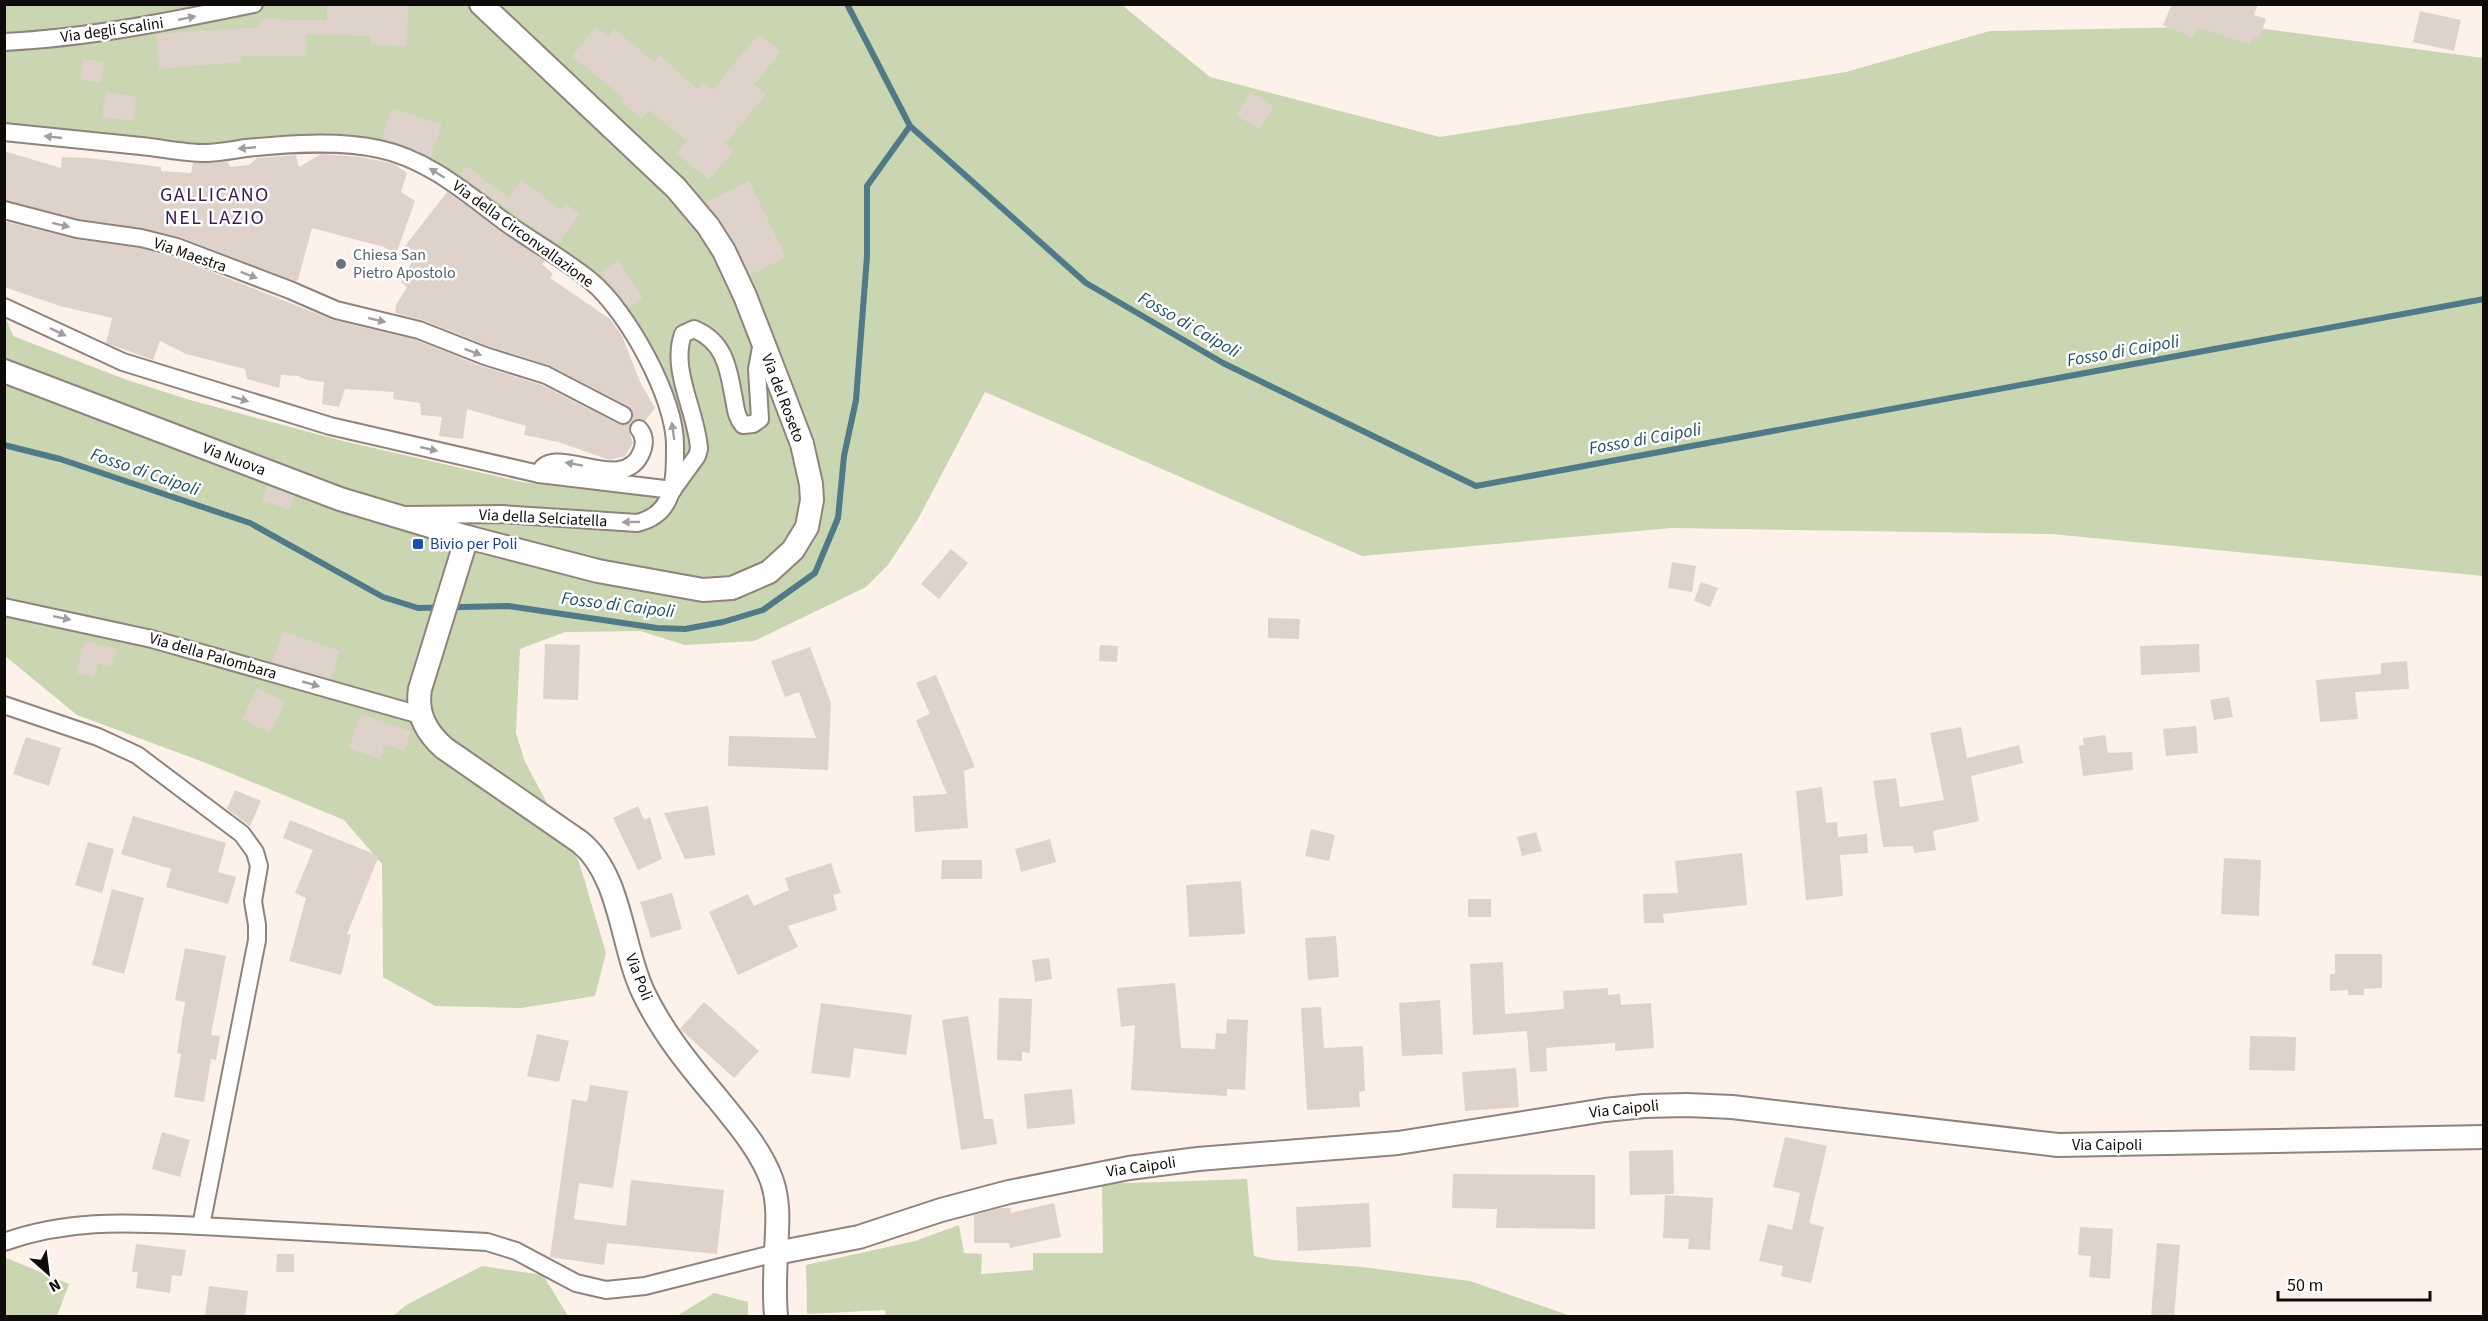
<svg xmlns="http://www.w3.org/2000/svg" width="2488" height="1321" font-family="'Source Sans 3',sans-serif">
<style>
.green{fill:#cad5b2}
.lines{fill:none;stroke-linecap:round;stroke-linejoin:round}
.stream{stroke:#4f7a86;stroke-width:6}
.building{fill:#dfd2cb}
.street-casing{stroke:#8f837c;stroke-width:20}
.secondary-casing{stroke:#8f837c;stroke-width:26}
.street{stroke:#fff;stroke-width:16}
.secondary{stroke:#fff;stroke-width:22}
.oneway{fill:#9f9d9d}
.worship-dot{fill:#6b7280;stroke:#fff;stroke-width:2}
.transit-dot{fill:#1a4fb4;stroke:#fff;stroke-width:2}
.labels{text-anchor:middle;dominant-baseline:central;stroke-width:5;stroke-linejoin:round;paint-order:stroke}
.street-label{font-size:16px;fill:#0f0b09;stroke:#fff}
.worship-label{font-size:16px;fill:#5b616d;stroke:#fff;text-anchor:start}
.transit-label{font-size:16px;fill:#164399;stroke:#fff;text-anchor:start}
.water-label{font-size:18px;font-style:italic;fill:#1d5361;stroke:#fff}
.quarter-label{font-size:20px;letter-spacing:1.5px;fill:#391951;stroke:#fff}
</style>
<rect width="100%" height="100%" fill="#fef1e9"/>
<g class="green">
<polygon points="5,4 1122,5 1210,77 1440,137 1846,72 1990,31 2243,26 2483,58 2483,576 2052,534 1672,528 1362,556 985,392 918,519 888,565 866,587 754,641 685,645 640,631 565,632 520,649 516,733 525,762 579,862 606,953 595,996 521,1008 435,1006 383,977 382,864 344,820 206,763 77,715 5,656 5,316 13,336 127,380 190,400 343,441 522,482 656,497 674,485 669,404 609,301 506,222 380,149 247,148 5,132"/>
<polygon points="1247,1179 1254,1256 1272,1260 1362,1267 1470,1281 1571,1316 886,1316 885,1310 807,1314 806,1265 915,1241 959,1225 964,1253 982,1254 981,1274 1033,1270 1033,1253 1103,1253 1102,1184"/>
<polygon points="4,1257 69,1284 57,1316 5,1316"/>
<polygon points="482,1266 543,1275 568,1316 393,1316 406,1305"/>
<polygon points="714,1293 748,1302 748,1316 677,1316"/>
</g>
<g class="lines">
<g class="stream">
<polyline points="847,4 910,126"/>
<polyline points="4,445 60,459 250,523 383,597 418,608 508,606 657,628 685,629 723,622 763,610 815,573 838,518 844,456 856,400 867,256 867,186 910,126 1086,283 1223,363 1476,486 2484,299"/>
</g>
</g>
<g class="building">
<polygon points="327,4 408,4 407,46 371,45 371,36 306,34 306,56 241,56 242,62 159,69 156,34 260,27 260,19 327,20"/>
<polygon points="2172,4 2258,4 2254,15 2266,19 2259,39 2253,37 2250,45 2198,27 2193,38 2163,25"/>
<polygon points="2420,11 2461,20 2454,51 2413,42"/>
<polygon points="596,27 608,37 614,29 655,62 660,56 697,89 703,82 712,90 759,34 781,52 754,84 766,94 725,144 734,150 709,180 676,153 687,141 649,110 641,119 621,101 624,98 572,56"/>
<polygon points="84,58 104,62 100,83 80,79"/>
<polygon points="106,92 136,97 133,121 102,117"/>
<polygon points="1250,92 1274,107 1260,130 1236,115"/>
<polygon points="392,108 442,125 431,157 401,144 382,139"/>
<polygon points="4,151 61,168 62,157 89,158 161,167 161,171 191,173 193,163 228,162 230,167 249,165 257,158 296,155 299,167 321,154 362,157 394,164 407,173 401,192 415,201 396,254 384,247 312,228 298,280 295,281 180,237 142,228 79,219 4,200"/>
<polygon points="467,166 508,197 521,180 561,210 566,204 580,214 557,244 460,175"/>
<polygon points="749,181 786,257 750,275 735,244 706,202"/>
<polygon points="447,192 545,261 542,264 553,274 550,278 610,319 622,336 641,384 655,408 645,421 637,419 630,424 629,431 633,443 625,456 610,460 558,442 524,435 526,426 467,409 463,439 439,436 442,417 421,415 420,403 393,399 394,392 345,389 339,407 322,404 324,382 307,380 298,376 281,375 279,388 247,379 245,369 186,354 160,341 153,360 106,343 112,318 60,306 4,287 4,221 74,239 139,248 174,257 333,320 416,340 481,366 542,385 618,424 629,423 633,414 628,406 551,366 488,346 423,320 395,313 396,305 407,287 401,282 412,262 398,255"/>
<polygon points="619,260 643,299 629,308 600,272"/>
<polygon points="267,486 294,496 289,510 262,500"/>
<polygon points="951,549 968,563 939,599 921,584"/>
<polygon points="1672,562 1696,566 1692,592 1668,588"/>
<polygon points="1701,582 1718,588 1710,607 1694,601"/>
<polygon points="1268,618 1300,619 1299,639 1268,638"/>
<polygon points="283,631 340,651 330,679 272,662"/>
<polygon points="85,641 117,649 112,667 98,663 94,678 76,673"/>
<polygon points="545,644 580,645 578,700 543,699"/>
<polygon points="2199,644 2200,672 2141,675 2140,646"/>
<polygon points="1100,645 1118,646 1117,662 1099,661"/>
<polygon points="810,647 831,703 828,770 728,766 729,736 816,738 799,692 785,697 771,661"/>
<polygon points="2407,661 2409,689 2355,692 2358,719 2320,722 2316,680 2381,674 2381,663"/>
<polygon points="936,675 975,767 964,771 968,828 915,832 913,796 947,794 916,720 930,714 916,683"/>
<polygon points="257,688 286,702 270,733 242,719"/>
<polygon points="2229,697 2233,717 2214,720 2210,700"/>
<polygon points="361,714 411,731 404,751 385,744 380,759 349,748"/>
<polygon points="2196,726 2198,753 2166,756 2163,729"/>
<polygon points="1961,727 1967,758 2019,745 2023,763 1971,776 1979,821 1933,831 1936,850 1914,853 1913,846 1883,847 1873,781 1896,778 1900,807 1944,800 1930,733"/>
<polygon points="2105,735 2108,753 2132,752 2133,770 2083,776 2079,746 2084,745 2083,738"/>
<polygon points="26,737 61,748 49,786 13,774"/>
<polygon points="1822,787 1826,823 1837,822 1838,837 1867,834 1868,853 1840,855 1843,896 1806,900 1796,791"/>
<polygon points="235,790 261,801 250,826 227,809"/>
<polygon points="638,806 644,820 650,817 662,859 638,870 613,818"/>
<polygon points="708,806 715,855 685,859 664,813"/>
<polygon points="133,816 226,843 218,872 236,877 228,904 166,887 171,869 121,854"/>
<polygon points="290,820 379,856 347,934 351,935 341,975 289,961 306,898 295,893 313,850 283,838"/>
<polygon points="1311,829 1335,835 1329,861 1305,856"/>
<polygon points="1536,832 1542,851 1522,856 1517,837"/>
<polygon points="1050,839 1056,862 1021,872 1015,849"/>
<polygon points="88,842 114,849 102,893 75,885"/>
<polygon points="1742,853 1747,905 1663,914 1664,923 1644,923 1643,894 1678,893 1675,861"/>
<polygon points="2224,858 2261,860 2259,916 2221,914"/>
<polygon points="942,860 982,860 982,879 941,879"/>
<polygon points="831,863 841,893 833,895 837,910 788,926 798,947 738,975 709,912 748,894 754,906 789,890 785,878"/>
<polygon points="1241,881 1245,934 1189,937 1186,885"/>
<polygon points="112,889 144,898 124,974 92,965"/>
<polygon points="672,893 682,929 651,938 640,902"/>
<rect x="1468" y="899" width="23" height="18"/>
<polygon points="1336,936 1339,977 1308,980 1305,938"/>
<polygon points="185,948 226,956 211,1035 220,1036 216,1060 211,1059 204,1102 174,1097 181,1054 177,1053 185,1002 175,1000"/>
<polygon points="2335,954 2382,954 2382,988 2364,989 2364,995 2348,995 2348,990 2330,991 2330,974 2335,974"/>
<polygon points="1049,958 1052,979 1035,982 1032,960"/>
<polygon points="1503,962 1505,1014 1564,1009 1563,991 1608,988 1608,995 1620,994 1621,1005 1651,1003 1654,1048 1615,1051 1615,1043 1546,1048 1547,1071 1530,1072 1527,1031 1473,1035 1470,964"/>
<polygon points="1175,983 1181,1048 1215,1049 1216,1033 1226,1034 1227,1019 1248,1020 1245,1090 1227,1089 1227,1096 1131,1090 1135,1025 1121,1027 1117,988"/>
<polygon points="999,998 1032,999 1030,1053 1022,1052 1022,1061 997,1060"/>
<polygon points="1440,1000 1443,1054 1402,1056 1399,1003"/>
<polygon points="704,1002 759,1051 734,1078 680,1029"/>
<polygon points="821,1003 912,1015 906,1055 854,1048 850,1078 811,1073"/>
<polygon points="1321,1007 1324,1048 1363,1046 1365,1091 1359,1092 1360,1107 1307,1110 1301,1008"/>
<polygon points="968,1016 984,1119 993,1119 997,1144 961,1150 942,1020"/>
<polygon points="537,1034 569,1041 559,1082 527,1076"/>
<polygon points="2250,1036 2296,1037 2295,1071 2249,1070"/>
<polygon points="1516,1068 1519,1107 1465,1111 1462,1072"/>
<polygon points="590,1085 628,1091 613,1188 579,1183 574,1219 626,1226 631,1180 724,1190 717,1254 607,1243 604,1265 550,1257 572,1099 587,1102"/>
<polygon points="1072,1089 1075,1124 1027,1129 1024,1094"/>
<polygon points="162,1132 190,1140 180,1177 152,1169"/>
<polygon points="1785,1137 1827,1146 1809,1223 1824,1227 1811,1283 1781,1276 1783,1266 1759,1261 1768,1224 1792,1230 1800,1193 1773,1187"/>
<polygon points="1673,1150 1674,1194 1630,1195 1629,1151"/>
<polygon points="1453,1174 1595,1175 1595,1229 1496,1228 1497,1209 1452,1208"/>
<polygon points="1665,1195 1713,1198 1710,1250 1688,1249 1689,1239 1663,1238"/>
<polygon points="1054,1203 1061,1237 1010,1248 1009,1243 974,1243 974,1215 1000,1208 1010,1208 1011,1213"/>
<polygon points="1369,1203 1371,1247 1298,1251 1296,1207"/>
<polygon points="2080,1227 2113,1229 2110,1279 2089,1277 2091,1256 2078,1255"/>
<polygon points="2157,1243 2180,1245 2174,1317 2151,1317"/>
<polygon points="136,1244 186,1250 182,1276 172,1275 170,1293 136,1288 138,1272 132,1272"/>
<polygon points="277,1254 294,1254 294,1272 276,1272"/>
<polygon points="209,1286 248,1291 245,1317 205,1317"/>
</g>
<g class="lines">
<g class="street-casing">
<g id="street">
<path d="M4,42C89,38 171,21 254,4"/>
<path d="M4,132C50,137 96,141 141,146C162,148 184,153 205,153C219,153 233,150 246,148C286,144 339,140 379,149C428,159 466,193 505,222C533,242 564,259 591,281C628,312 675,398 675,445C675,478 676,514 637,523L502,514L408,515"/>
<polyline points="4,210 77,229 141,238 177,247 290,290 336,310 419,330 485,356 546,375 623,415"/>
<polyline points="4,307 123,362 330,426 539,474 673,490"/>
<path d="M539,474C552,439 624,499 642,451C645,443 645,436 639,429"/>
<path d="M673,489L697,456L699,449C697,412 670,371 683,334L694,329C723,341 728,365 733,394C736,407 735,415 743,425L753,424L760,419L757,369L762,342"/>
<polyline points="4,607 152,639 420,715"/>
<polyline points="4,705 98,737 137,755 242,834 255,852 259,866 253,901 257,925 257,940 201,1226 487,1242 516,1251 576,1283 606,1290 645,1286 776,1253"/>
<path d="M4,1242C71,1218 132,1223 201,1226"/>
</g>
</g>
<g class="secondary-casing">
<g id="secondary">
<polyline points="4,371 340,499 467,537 598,571 703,590 732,588 769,572 793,550 807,527 812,500 811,484 802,444 780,386 745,296 724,251 708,226 676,188 481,4"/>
<path d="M467,537L420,689C416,714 426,732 444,748L580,842C622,876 621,947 644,994C663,1033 689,1065 717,1098C737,1123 761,1150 772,1181C780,1205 777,1228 776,1253C775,1274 774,1295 776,1316"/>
<polyline points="776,1253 859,1237 941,1210 1009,1192 1129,1168 1198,1159 1398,1143 1605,1110 1644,1106 1687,1105 1732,1107 2058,1145 2484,1137"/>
</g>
</g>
<use href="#street" class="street"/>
<use href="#secondary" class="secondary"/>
</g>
<defs><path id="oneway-solid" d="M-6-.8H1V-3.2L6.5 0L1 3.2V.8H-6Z" transform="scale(1.5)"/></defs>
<g class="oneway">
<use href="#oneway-solid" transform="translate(187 18) rotate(-12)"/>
<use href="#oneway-solid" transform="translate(53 137) rotate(-174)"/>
<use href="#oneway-solid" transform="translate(247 148) rotate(175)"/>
<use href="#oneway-solid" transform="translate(437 173) rotate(-148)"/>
<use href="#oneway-solid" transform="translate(61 225) rotate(14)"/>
<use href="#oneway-solid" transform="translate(249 275) rotate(21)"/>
<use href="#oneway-solid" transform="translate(377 320) rotate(13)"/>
<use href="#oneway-solid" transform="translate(58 332) rotate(26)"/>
<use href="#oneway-solid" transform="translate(473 352) rotate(21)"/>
<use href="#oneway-solid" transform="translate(240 399) rotate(17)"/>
<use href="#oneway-solid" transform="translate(673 431) rotate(-98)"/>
<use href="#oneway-solid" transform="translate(429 449) rotate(13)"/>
<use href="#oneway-solid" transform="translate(574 464) rotate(-170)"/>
<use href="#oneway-solid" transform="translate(631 522) rotate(179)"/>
<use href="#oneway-solid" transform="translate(62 618) rotate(12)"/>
<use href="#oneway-solid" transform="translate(311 684) rotate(16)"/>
</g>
<circle class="worship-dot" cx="341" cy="264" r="6"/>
<rect class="transit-dot" x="412" y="538" width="12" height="12" rx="3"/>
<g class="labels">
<g class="street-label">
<text transform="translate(112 30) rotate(-8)">Via degli Scalini</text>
<text transform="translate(523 234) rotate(36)">Via della Circonvallazione</text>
<text transform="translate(190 255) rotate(19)">Via Maestra</text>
<text transform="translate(783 398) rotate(69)">Via del Roseto</text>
<text transform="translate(234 459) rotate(21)">Via Nuova</text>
<text transform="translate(543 518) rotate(3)">Via della Selciatella</text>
<text transform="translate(213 656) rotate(16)">Via della Palombara</text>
<text transform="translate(639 977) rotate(69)">Via Poli</text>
<text transform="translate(1624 1109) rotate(-6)">Via Caipoli</text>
<text x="2107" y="1145">Via Caipoli</text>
<text transform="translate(1141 1167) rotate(-8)">Via Caipoli</text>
</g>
<g class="worship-label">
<text x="353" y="255">Chiesa San<tspan x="353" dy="18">Pietro Apostolo</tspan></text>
</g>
<g class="transit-label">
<text x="430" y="544">Bivio per Poli</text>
</g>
<g class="water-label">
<text transform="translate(1189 325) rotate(30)">Fosso di Caipoli</text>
<text transform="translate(2123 351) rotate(-10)">Fosso di Caipoli</text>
<text transform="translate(1645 439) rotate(-10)">Fosso di Caipoli</text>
<text transform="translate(145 472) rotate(19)">Fosso di Caipoli</text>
<text transform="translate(618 605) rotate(7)">Fosso di Caipoli</text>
</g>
<g class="quarter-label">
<text x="215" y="195">GALLICANO<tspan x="215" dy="23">NEL LAZIO</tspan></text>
</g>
</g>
<rect width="2488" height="1321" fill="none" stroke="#0f0b09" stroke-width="12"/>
<g transform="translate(48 1273) rotate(152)" stroke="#ffffff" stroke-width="4.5" paint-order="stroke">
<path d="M0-4.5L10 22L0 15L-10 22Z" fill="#0f0b09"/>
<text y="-9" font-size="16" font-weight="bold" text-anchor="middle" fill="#0f0b09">N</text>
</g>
<path d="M2278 1291v9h152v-9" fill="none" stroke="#0f0b09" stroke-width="3"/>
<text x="2287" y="1291" font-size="18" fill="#0f0b09" stroke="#ffffff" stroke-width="4.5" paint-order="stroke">50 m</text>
</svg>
